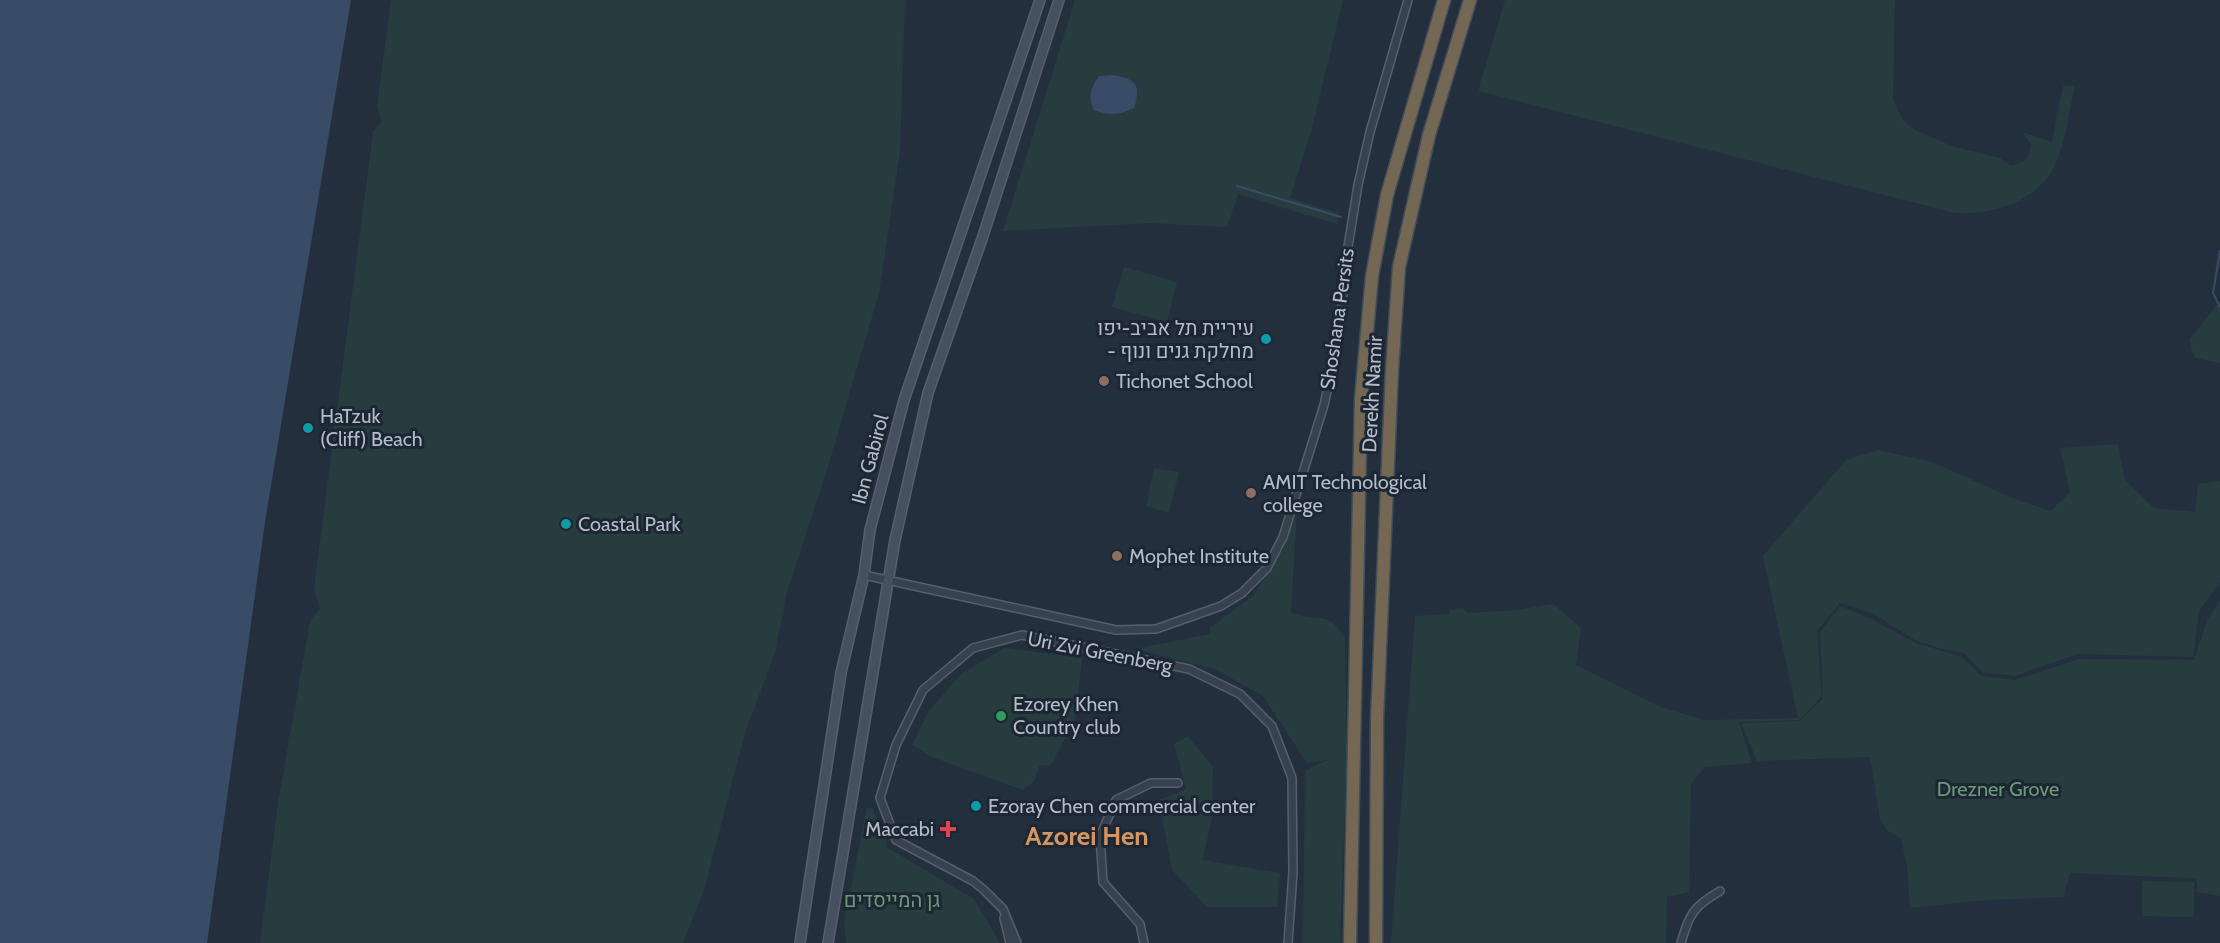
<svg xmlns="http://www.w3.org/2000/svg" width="2220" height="943" font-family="Cabin,Heebo,sans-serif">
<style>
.green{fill:#263c3f}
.water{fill:#394c67}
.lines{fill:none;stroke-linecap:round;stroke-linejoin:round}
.stream{stroke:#394c67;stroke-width:2}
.street-casing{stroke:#565f6c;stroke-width:10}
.secondary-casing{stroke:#565f6c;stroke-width:12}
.highway-casing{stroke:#434c59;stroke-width:15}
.street{stroke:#38414e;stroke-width:7}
.secondary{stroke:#465061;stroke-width:9}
.highway{stroke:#746855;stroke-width:12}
.culture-dot{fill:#0f9aa8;stroke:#1d2633;stroke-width:2}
.education-dot{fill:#8d6e63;stroke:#1d2633;stroke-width:2}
.leisure-dot{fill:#2e9e5b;stroke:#1d2633;stroke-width:2}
.health-dot{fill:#e0444e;stroke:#1d2633;stroke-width:2}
.labels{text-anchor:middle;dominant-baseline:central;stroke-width:6;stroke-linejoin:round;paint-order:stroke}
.street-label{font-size:20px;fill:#b4bcc9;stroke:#1d2633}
.poi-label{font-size:20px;fill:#b4bcc9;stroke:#1d2633;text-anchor:start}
.park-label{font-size:20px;fill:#6b9a76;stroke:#1d2633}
.district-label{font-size:26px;font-weight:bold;fill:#d59563;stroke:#1d2633}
</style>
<rect width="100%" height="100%" fill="#242f3e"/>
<g class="green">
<polygon points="391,0 905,0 900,151 879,293 830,460 786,596 775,653 745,733 704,890 683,943 260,943 278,803 310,621 320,609 314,588 373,132 382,121 377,106"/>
<polygon points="1075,0 1343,0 1311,132 1290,198 1339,213 1337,224 1238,194 1227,227 1150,223 1003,231"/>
<path d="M1505,0H1895L1893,99L1903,121L1915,130L1955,147L2000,158L2011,166C2024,163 2030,158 2031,144L2022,132L2052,142L2063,86H2075C2069,111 2066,139 2056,163C2040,201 1993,215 1955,213L1478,91Z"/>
<polygon points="1124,267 1177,282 1167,322 1112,307"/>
<polygon points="2217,305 2220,307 2220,363 2195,358 2189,340"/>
<polygon points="2118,444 2125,480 2154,508 2195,512 2198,484 2220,481 2220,582 2199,611 2193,657 2078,654 2014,676 1982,672 1964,653 1939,648 1915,640 1872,613 1840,603 1817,631 1822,696 1799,720 1739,722 1752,763 1705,767 1691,784 1689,892 1667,897 1666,943 1391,943 1415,616 1450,614 1448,610 1462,608 1468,613 1517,610 1553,604 1581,628 1576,665 1661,707 1704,720 1798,718 1763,556 1846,460 1878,450 1932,462 2015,499 2050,511 2070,493 2060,448"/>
<polygon points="1154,468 1179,472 1169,513 1146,506"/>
<path d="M1297,510L1291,612C1316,624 1328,608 1345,638L1347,750L1340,943H1303L1305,771L1327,760L1307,763L1263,696L1215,669L1134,649L1210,634V628L1253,596L1284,548Z"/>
<polygon points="2220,600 2220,896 2196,892 2197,879 2189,878 2070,873 2063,897 1986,900 1910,908 1907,866 1901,839 1887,830 1880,819 1870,757 1757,761 1741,723 1799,721 1823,699 1820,632 1840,606 1869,618 1916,643 1962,657 1981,676 2015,680 2079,659 2194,660 2207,621"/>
<polygon points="1004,648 1082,658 1075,719 1051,765 1039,766 1035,780 1023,790 934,758 912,745 928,712 961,674"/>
<polygon points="1188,736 1213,767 1212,816 1203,860 1280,873 1277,907 1207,907 1172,870 1159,800 1186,789 1174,744"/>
<polygon points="867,807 873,809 888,848 974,899 1000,943 846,943 844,921"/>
<polygon points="2142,881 2194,882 2194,917 2142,916"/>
</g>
<g class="water">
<polygon points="0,0 351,0 265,522 207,943 0,943"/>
<path d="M1112,75C1137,79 1141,85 1134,108C1120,115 1108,116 1094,110C1087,97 1091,88 1099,76Z"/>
</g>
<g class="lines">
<g class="stream">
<polyline points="1237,186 1341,217"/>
<polyline points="2220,251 2213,293 2220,307"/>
</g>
<g class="street-casing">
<g id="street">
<polyline points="864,575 1116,630 1156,629 1221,606 1242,593 1267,568 1283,537 1324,405 1340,331 1345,265 1358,185 1370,132 1408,0"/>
<polyline points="1004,918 1010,943"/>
<polyline points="1017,943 1003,909 984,890 973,881 896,840 880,798 896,745 923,690 973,648 1022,635 1189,669 1240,694 1272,726 1292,778 1293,872 1288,943"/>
<polyline points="1144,943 1140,924 1103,882 1100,836 1116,800 1151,783 1178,783"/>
<path d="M1681,943C1689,914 1694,906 1720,891"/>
</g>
</g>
<g class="secondary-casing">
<g id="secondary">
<polyline points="800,943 841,673 864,575 870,530 904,400 1040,0"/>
<polyline points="828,943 895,540 928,393 982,239 1059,0"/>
</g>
</g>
<g class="highway-casing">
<g id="highway">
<polyline points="1350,943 1361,399 1372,276 1387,195 1444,0"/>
<polyline points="1376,943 1377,720 1392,370 1399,267 1429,135 1470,0"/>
</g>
</g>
<use href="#street" class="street"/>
<use href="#secondary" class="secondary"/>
<use href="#highway" class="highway"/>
</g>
<g class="culture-dot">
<circle cx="1266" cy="339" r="6"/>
<circle cx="308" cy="428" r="6"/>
<circle cx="566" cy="524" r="6"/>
<circle cx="976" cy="806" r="6"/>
</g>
<g class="education-dot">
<circle cx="1104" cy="381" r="6"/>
<circle cx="1251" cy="493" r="6"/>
<circle cx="1117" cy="556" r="6"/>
</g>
<circle class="leisure-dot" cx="1001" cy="716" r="6"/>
<path class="health-dot" d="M945 820h6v6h6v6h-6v6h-6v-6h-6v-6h6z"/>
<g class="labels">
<g class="street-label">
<text transform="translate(1337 319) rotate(-82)">Shoshana Persits</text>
<text transform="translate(1372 394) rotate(-87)">Derekh Namir</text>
<text transform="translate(870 459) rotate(-75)">Ibn Gabirol</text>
<text transform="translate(1100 652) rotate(11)">Uri Zvi Greenberg</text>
</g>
<g class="poi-label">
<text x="1254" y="328" text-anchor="end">עיריית תל אביב-יפו<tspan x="1254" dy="23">- מחלקת גנים ונוף</tspan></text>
<text x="1116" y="381">Tichonet School</text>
<text x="320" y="416">HaTzuk<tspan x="320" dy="23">(Cliff) Beach</tspan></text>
<text x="1263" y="482">AMIT Technological<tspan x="1263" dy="23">college</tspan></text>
<text x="578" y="524">Coastal Park</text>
<text x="1129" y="556">Mophet Institute</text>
<text x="1013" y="704">Ezorey Khen<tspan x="1013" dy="23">Country club</tspan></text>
<text x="988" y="806">Ezoray Chen commercial center</text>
<text x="934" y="829" text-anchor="end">Maccabi</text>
</g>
<g class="park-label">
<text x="1998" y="789">Drezner Grove</text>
<text x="892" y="900">גן המייסדים</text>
</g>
<g class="district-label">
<text x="1087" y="836">Azorei Hen</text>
</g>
</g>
</svg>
